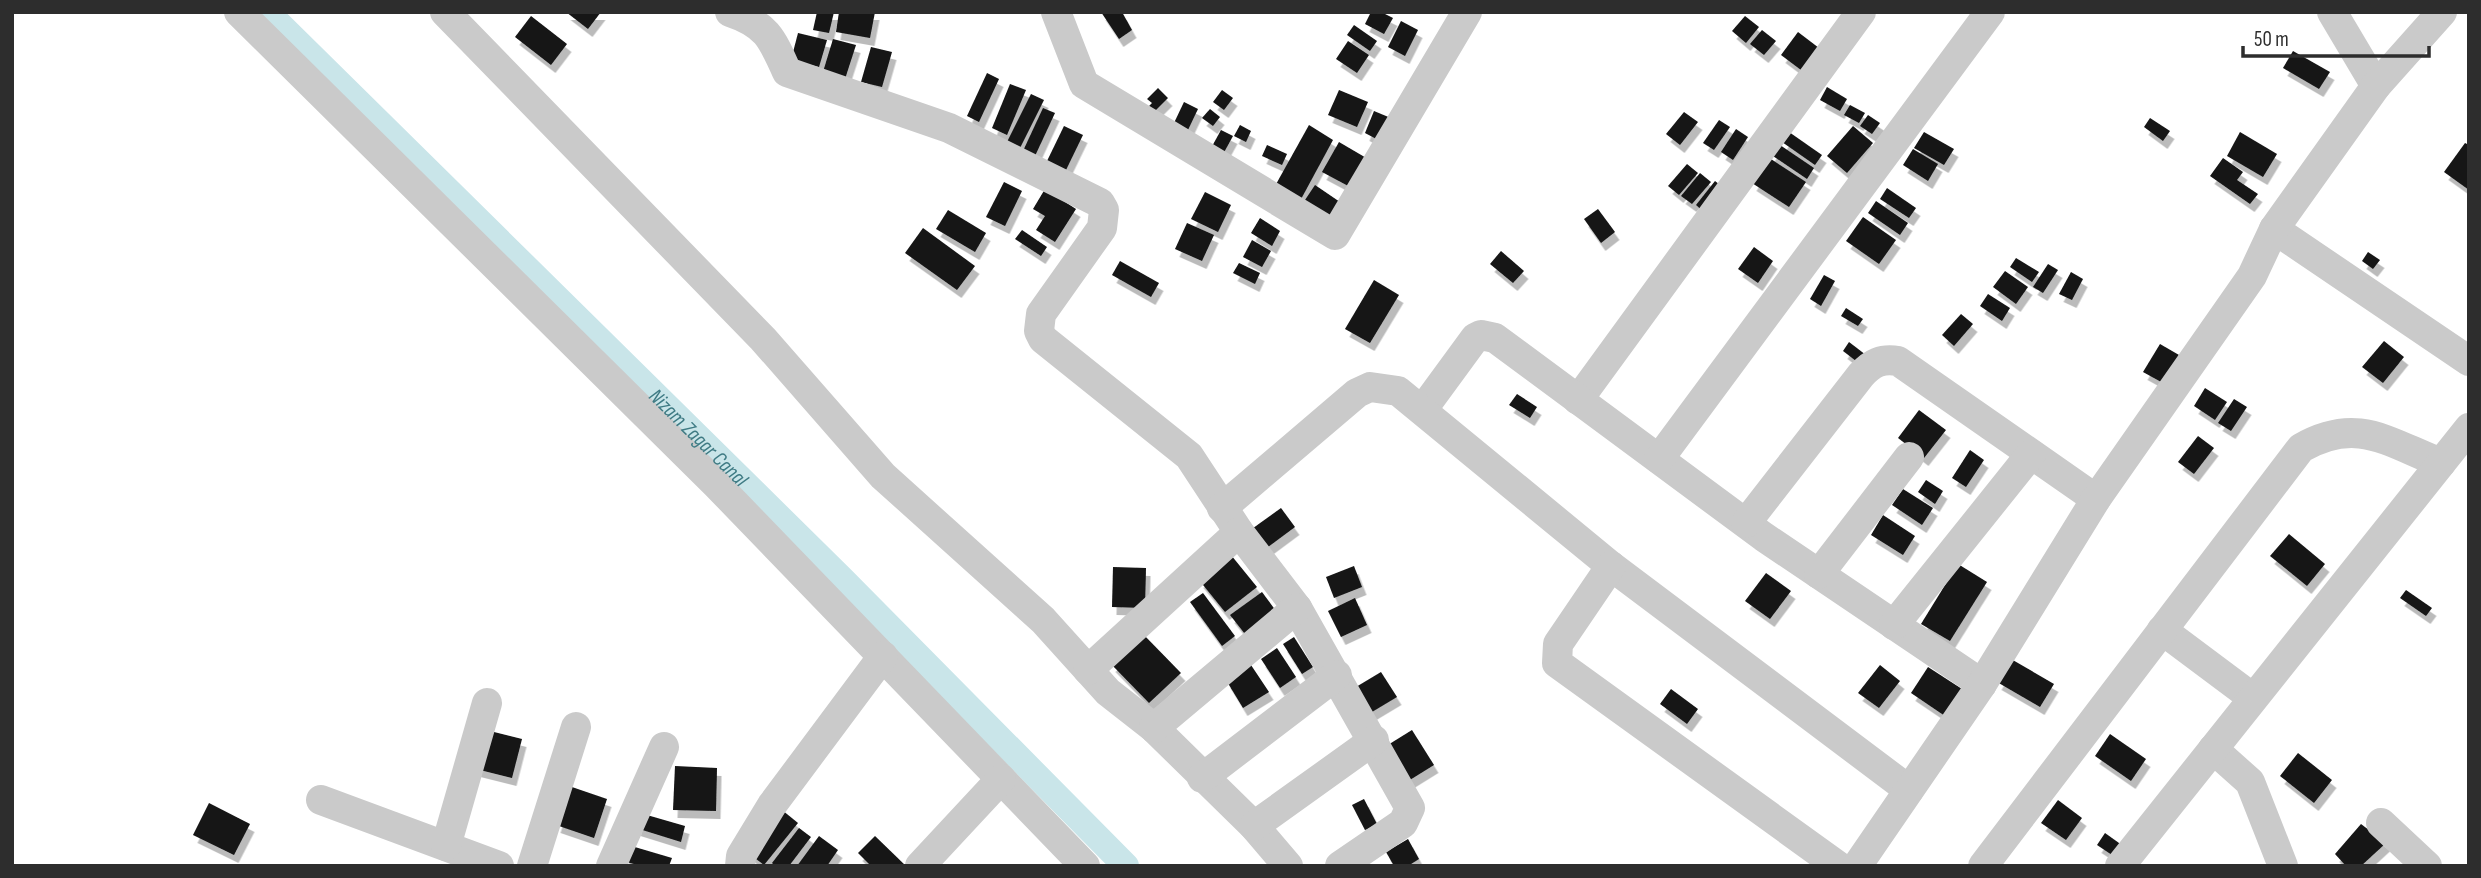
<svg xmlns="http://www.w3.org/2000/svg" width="2481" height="878" font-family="'Sofia Sans Condensed',sans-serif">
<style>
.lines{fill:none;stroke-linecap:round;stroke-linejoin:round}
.canal{stroke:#c9e5e9;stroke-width:26}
.building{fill:#141414;filter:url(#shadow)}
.minor{stroke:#cacaca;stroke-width:30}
.labels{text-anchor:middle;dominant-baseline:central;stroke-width:7;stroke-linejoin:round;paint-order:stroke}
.water-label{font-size:21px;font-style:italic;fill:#3f7b84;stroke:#fff}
</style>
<defs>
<filter id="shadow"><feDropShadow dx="4.5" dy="8" stdDeviation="0" flood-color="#0004"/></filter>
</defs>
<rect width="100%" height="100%" fill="#fff"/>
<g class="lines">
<path class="canal" id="s1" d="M267,12L842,579L1126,866"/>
</g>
<g class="building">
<polygon points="566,12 601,12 588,29"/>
<polygon points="817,12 834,12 829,33 813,30"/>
<polygon points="839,12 875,12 870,38 836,32"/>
<polygon points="1101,12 1122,12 1132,30 1119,39"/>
<polygon points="1371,12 1381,12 1393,18 1384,34 1365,24"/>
<polygon points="531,16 567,44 551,65 515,37"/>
<polygon points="1745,16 1759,27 1746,43 1732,31"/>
<polygon points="1401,21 1418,30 1405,56 1388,47"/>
<polygon points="1354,25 1377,41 1370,51 1347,35"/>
<polygon points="1762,30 1776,41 1764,55 1750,44"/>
<polygon points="1798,32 1819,48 1801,70 1781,55"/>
<polygon points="798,33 827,40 819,67 791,60"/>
<polygon points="833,39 856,45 845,79 823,72"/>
<polygon points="1348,41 1369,55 1357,73 1336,59"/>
<polygon points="871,47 892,52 882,87 861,82"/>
<polygon points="2293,51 2330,72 2319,89 2283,68"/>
<polygon points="987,73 999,79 979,122 967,116"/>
<polygon points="1010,84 1026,90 1007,135 992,128"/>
<polygon points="1827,87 1847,99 1840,111 1820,100"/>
<polygon points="1158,88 1168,98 1150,116 1145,110 1152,103 1147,99"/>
<polygon points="1222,90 1233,98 1224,110 1213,102"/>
<polygon points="1339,90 1368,102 1357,127 1328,115"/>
<polygon points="1031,94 1044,100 1019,150 1006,144"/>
<polygon points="1184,102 1198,109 1187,132 1173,125"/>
<polygon points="1850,105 1865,113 1859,123 1844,115"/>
<polygon points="1043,108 1055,113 1035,156 1023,151"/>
<polygon points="1210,109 1220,117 1213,126 1202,118"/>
<polygon points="1374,111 1398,121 1382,142 1365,133"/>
<polygon points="1684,112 1698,122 1680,145 1666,134"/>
<polygon points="1868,115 1880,123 1872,134 1860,126"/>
<polygon points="2150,118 2170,131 2163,141 2144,127"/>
<polygon points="1719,120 1730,127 1714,150 1703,143"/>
<polygon points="1240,125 1251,131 1246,142 1234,136"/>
<polygon points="1309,125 1333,140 1300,201 1275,186"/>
<polygon points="1064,126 1083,135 1066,170 1047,161"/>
<polygon points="1853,126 1873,143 1847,173 1827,156"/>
<polygon points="1736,129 1748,137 1733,160 1721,152"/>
<polygon points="1221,130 1233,136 1222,156 1210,150"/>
<polygon points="1789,132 1822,155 1815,165 1782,142"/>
<polygon points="1924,132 1954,149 1944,165 1914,148"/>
<polygon points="2240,132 2277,154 2263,177 2227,156"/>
<polygon points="1339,142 1368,159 1352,188 1322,172"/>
<polygon points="1777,143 1814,168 1807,179 1770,154"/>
<polygon points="2465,143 2469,145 2469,190 2444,172"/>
<polygon points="1267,145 1287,154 1282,165 1262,156"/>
<polygon points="1913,149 1938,164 1928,181 1903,165"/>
<polygon points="1768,157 1806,182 1789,207 1752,183"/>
<polygon points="2223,158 2243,172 2237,180 2258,194 2250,204 2210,176"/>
<polygon points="1687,164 1698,173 1679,195 1668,186"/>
<polygon points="1700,173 1711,182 1692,204 1681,196"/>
<polygon points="1715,181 1725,189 1705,213 1696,205"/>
<polygon points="1004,182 1022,191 1005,226 986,217"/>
<polygon points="1315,185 1340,202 1326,223 1301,206"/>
<polygon points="1887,188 1916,208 1909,218 1880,199"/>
<polygon points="1045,189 1076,209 1055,242 1036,230 1045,216 1033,209"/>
<polygon points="1205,192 1231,205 1218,232 1191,219"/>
<polygon points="1876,201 1908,223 1900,235 1868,213"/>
<polygon points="1598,209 1615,232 1601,243 1584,219"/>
<polygon points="948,210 986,233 975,252 936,229"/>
<polygon points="1863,217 1896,240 1879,264 1846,241"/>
<polygon points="1260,218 1280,231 1272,246 1251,233"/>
<polygon points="1187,223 1214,235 1202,261 1175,249"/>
<polygon points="923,228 975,266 957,290 905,253"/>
<polygon points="1022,230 1047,247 1041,256 1015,239"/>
<polygon points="1252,240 1271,251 1262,267 1243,257"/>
<polygon points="1754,247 1773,261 1758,283 1738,269"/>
<polygon points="1501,251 1524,271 1513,283 1490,264"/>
<polygon points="2368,252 2380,260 2373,269 2362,261"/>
<polygon points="2016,258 2039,272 2032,282 2010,267"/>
<polygon points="1120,261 1159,283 1151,297 1112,275"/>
<polygon points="1239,263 1260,273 1255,284 1233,273"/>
<polygon points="2048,264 2058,270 2043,293 2033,287"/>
<polygon points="2005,271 2028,287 2016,304 1993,287"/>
<polygon points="2071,272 2083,279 2072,300 2059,294"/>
<polygon points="1824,275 1835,281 1821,306 1810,299"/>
<polygon points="1374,280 1399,295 1370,343 1345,329"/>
<polygon points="1988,294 2010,308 2002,321 1980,306"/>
<polygon points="1846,308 1863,319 1858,326 1841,316"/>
<polygon points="1961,314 1973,324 1954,346 1942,335"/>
<polygon points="2384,341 2404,357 2383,383 2362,367"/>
<polygon points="1849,342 1866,355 1860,364 1843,351"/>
<polygon points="2160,344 2179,355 2163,383 2143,372"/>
<polygon points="2205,388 2227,402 2215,420 2194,406"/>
<polygon points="1517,394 1537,407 1530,418 1509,405"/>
<polygon points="2234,399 2247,407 2231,431 2218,423"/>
<polygon points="1919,410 1946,430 1924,458 1898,438"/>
<polygon points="2198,436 2214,448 2194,474 2178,462"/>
<polygon points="1970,450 1984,460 1966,487 1952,478"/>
<polygon points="1926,480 1943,491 1935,504 1918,492"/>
<polygon points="1903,489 1933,508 1922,525 1892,505"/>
<polygon points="1281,508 1295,527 1264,550 1249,531"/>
<polygon points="1883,515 1915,536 1903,555 1871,535"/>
<polygon points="2289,534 2325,564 2307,586 2270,556"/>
<polygon points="1231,555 1257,587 1225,612 1199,580"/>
<polygon points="1958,564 1987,582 1950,641 1921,624"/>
<polygon points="1354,566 1362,587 1334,598 1326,577"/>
<polygon points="1113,567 1146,568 1145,608 1112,607"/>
<polygon points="1766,573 1791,591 1770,619 1745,601"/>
<polygon points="2406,590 2432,608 2426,616 2400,598"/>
<polygon points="1262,592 1276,611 1245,634 1230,615"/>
<polygon points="1203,593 1235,636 1222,646 1190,602"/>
<polygon points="1355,598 1367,625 1341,637 1328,611"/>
<polygon points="1143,634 1181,673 1149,703 1111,664"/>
<polygon points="1294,637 1313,667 1302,674 1283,644"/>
<polygon points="1277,648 1296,677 1280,688 1261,659"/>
<polygon points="2011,659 2054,684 2040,707 1997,682"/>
<polygon points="1251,665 1269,692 1243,708 1226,680"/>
<polygon points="1880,665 1900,681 1879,708 1858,693"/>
<polygon points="1928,667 1962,689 1945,716 1911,693"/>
<polygon points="1381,672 1397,697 1372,712 1356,687"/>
<polygon points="1671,689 1698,709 1687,724 1660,704"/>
<polygon points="486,730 522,739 512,778 476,769"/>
<polygon points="1412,730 1434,765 1405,783 1383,748"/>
<polygon points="2110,734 2146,759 2131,781 2095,756"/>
<polygon points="2298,753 2332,780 2314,803 2280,776"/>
<polygon points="675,766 717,768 716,811 673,810"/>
<polygon points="569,786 607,799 594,838 556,825"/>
<polygon points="1364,799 1377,824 1365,830 1352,805"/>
<polygon points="2058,800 2082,818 2066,840 2041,823"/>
<polygon points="209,803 250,824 234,855 193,835"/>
<polygon points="782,810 798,823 764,865 747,852"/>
<polygon points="640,813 685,826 681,842 636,828"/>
<polygon points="2361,824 2386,843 2361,866 2346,866 2335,854"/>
<polygon points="799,828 811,837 789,866 775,866 772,863"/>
<polygon points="2105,833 2126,848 2118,859 2097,845"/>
<polygon points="819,836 838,850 827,866 797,866"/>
<polygon points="875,836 906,866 871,866 858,853"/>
<polygon points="1408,839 1419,859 1408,866 1394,866 1386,852"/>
<polygon points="628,845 672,858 669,866 641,866 623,861"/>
</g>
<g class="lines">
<g class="minor">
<polyline points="239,12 716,484 1085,866"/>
<polyline points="445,12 763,339 883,476 1043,620 1108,692 1154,728 1254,826 1288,866"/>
<path d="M730,12C766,24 772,38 787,72L949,128L1100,203L1104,210L1102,228L1041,314L1039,331L1043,339L1189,456L1239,532L1297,608L1410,808L1403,823L1340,866"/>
<polyline points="1056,12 1084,84 1335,235 1467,12"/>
<polyline points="2332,12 2376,86"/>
<polyline points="2274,229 2469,361"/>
<polyline points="1578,400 1861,12"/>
<polyline points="1423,409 1475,338 1481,335 1495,338 1764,537 1982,684"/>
<polyline points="1659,459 1990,12"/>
<polyline points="1222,508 1357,393 1370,387 1398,391 1611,566 1909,790"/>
<path d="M1746,523L1861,375C1872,363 1882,358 1898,361L2096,499"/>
<polyline points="1611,566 1558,644 1557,663 1838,866"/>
<polyline points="1819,574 1909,457"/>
<polyline points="1894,625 2031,454"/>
<polyline points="2162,630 2253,698"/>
<polyline points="1088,670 1239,532"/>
<polyline points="1154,728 1297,608"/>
<polyline points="2213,749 2250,782 2283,866"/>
<polyline points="1202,778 1337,675"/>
<polyline points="321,800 499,866"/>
<polyline points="2381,823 2427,866"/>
<polyline points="1254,826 1374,740"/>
<polyline points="446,846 487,703"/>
<polyline points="532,866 576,727"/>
<polyline points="611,866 664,747"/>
<polyline points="740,866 741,856 772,805 883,656"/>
<polyline points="920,866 1001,779"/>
<polyline points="1857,866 1982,684 2096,499 2252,276 2274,229 2376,86 2442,12"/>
<path d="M1983,866L2301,448C2357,416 2387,442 2441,463"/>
<polyline points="2120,866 2469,428"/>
</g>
</g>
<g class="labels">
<g class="water-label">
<text stroke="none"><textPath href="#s1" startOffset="606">Nizam Zagar Canal</textPath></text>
</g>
</g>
<rect width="2481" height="878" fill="none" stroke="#2d2d2d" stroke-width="28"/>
<path d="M2243 46v10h186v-10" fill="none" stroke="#2d2d2d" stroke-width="3.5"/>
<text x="2254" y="46" font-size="21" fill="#2d2d2d" stroke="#ffffff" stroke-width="5" paint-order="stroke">50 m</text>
</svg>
